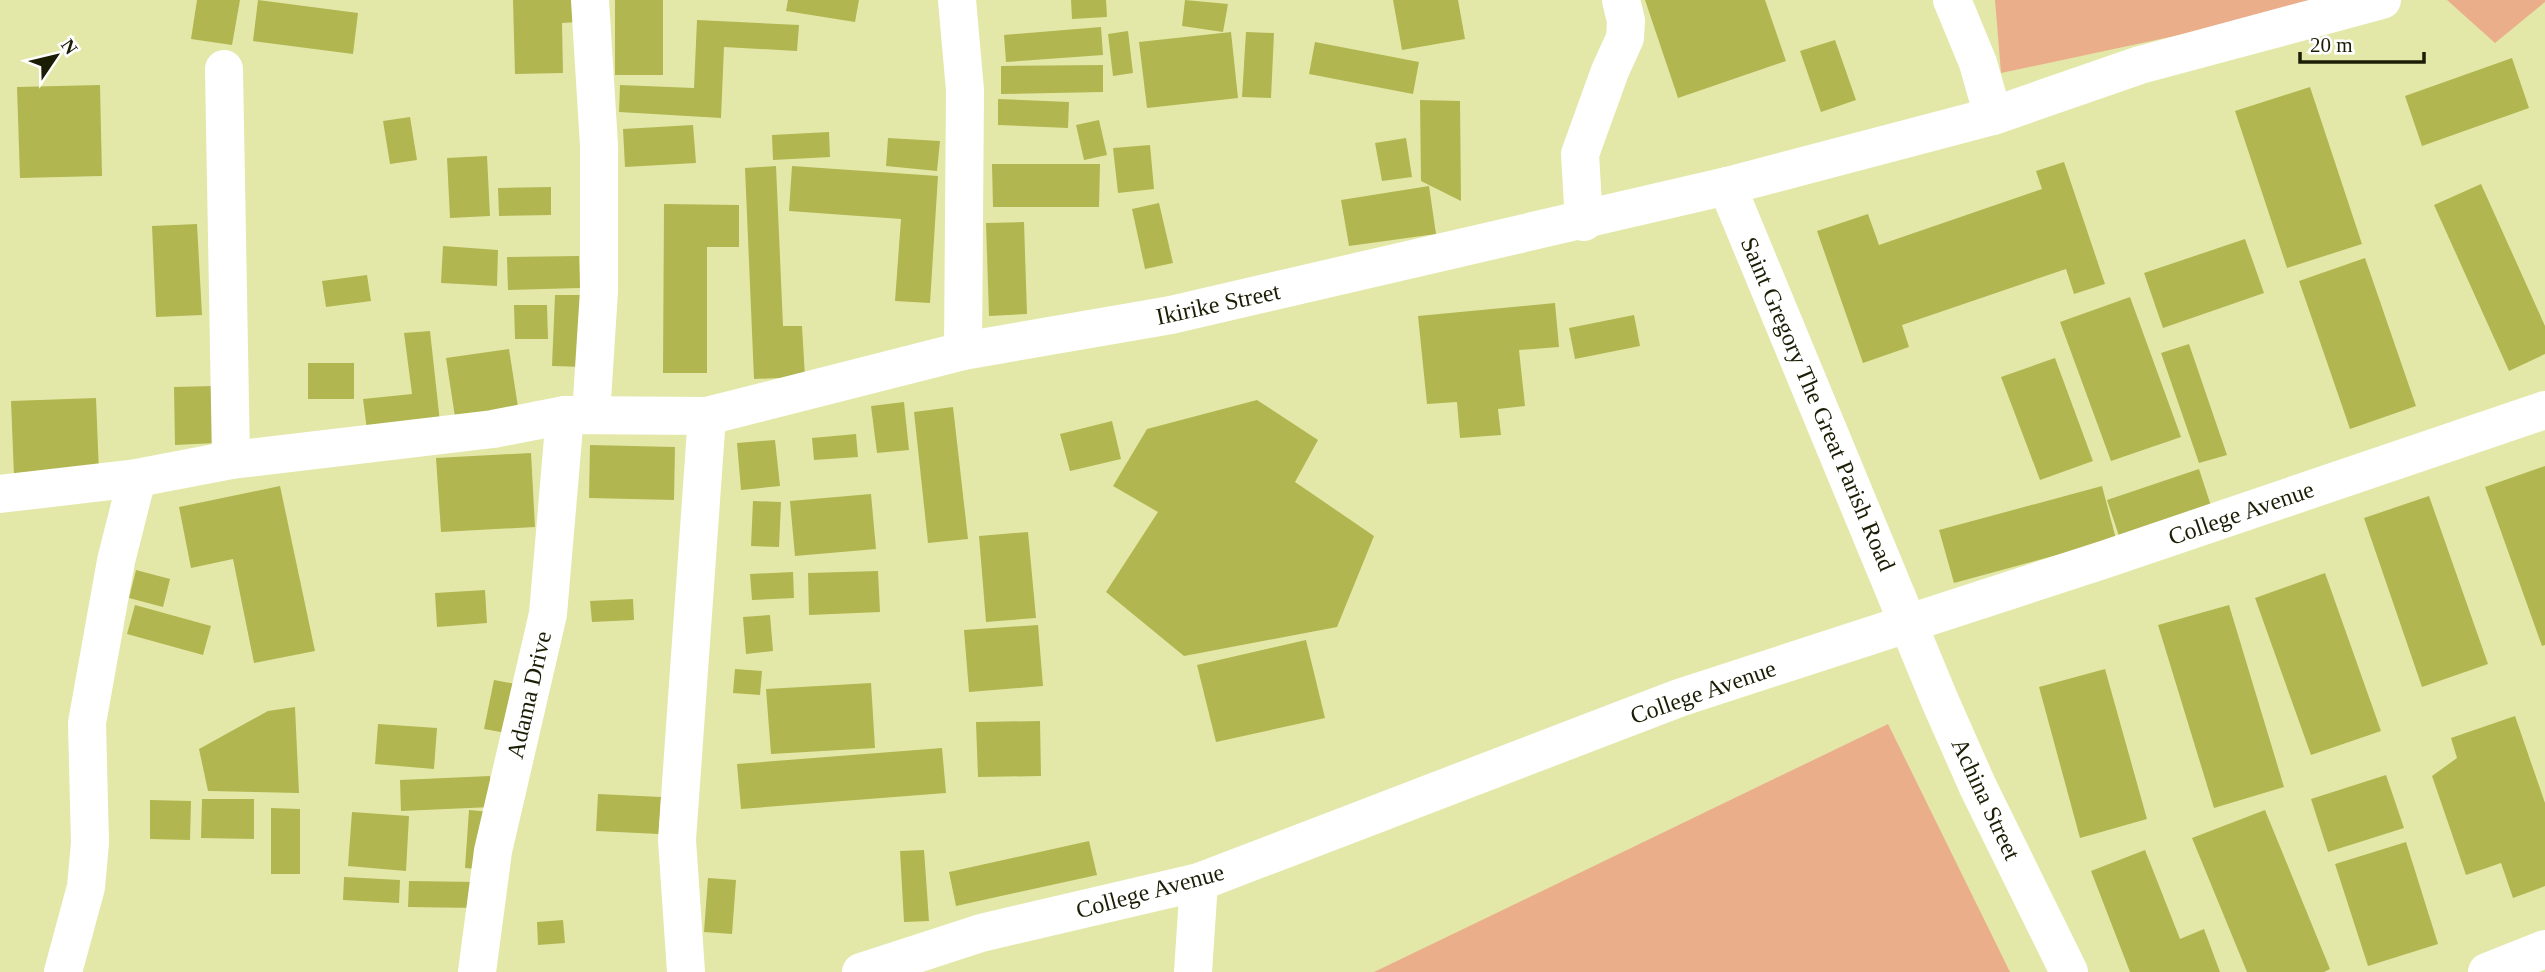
<svg xmlns="http://www.w3.org/2000/svg" width="2545" height="972" font-family="Georgia,serif">
<style>
.green{fill:#ebae8a}
.building{fill:#b1b650}
.lines{fill:none;stroke-linecap:round;stroke-linejoin:round}
.minor{stroke:#fff;stroke-width:38}
.labels{text-anchor:middle;dominant-baseline:central;stroke-width:6;stroke-linejoin:round;paint-order:stroke}
.street-label{font-size:24px;fill:#1c1d05;stroke:#fff}
</style>
<rect width="100%" height="100%" fill="#e3e8a9"/>
<g class="green">
<polygon points="1995,0 2343,0 2001,73"/>
<polygon points="2447,0 2545,0 2545,2 2495,43"/>
<polygon points="1888,724 2010,972 1374,972"/>
</g>
<g class="building">
<polygon points="197,0 240,0 232,45 191,39"/>
<polygon points="258,0 358,13 353,54 253,41"/>
<polygon points="513,0 578,0 578,22 562,23 563,73 515,74"/>
<rect x="615" y="0" width="48" height="75"/>
<polygon points="788,0 859,0 855,22 786,11"/>
<polygon points="1071,0 1106,0 1107,17 1072,19"/>
<polygon points="1185,0 1228,4 1223,32 1182,26"/>
<polygon points="1393,0 1458,0 1465,39 1402,50"/>
<polygon points="1645,0 1765,0 1786,61 1678,98"/>
<polygon points="697,20 799,25 797,51 724,47 721,118 619,112 620,85 694,88"/>
<polygon points="1101,27 1103,55 1006,62 1004,35"/>
<polygon points="1128,31 1133,73 1113,76 1108,34"/>
<polygon points="1231,32 1238,98 1147,108 1139,42"/>
<polygon points="1246,32 1274,33 1271,98 1242,97"/>
<polygon points="1835,40 1856,100 1821,112 1800,51"/>
<polygon points="1315,42 1419,62 1413,94 1309,74"/>
<polygon points="2512,58 2529,108 2422,146 2405,96"/>
<polygon points="1103,65 1103,92 1001,94 1001,66"/>
<polygon points="100,85 102,176 20,178 17,87"/>
<polygon points="2310,87 2362,244 2287,268 2235,111"/>
<polygon points="998,99 1069,102 1068,128 998,125"/>
<polygon points="1420,100 1460,101 1461,201 1421,181"/>
<polygon points="410,117 417,160 390,164 383,121"/>
<polygon points="1099,120 1107,155 1084,160 1076,125"/>
<polygon points="693,125 696,163 625,167 623,129"/>
<polygon points="829,132 830,157 773,160 772,135"/>
<polygon points="888,138 940,141 937,171 886,166"/>
<polygon points="1406,138 1412,177 1382,181 1375,143"/>
<polygon points="1150,145 1154,189 1118,193 1113,148"/>
<polygon points="487,156 490,216 450,218 447,158"/>
<polygon points="2064,162 2105,284 2074,294 2066,269 1902,325 1909,347 1863,363 1817,231 1868,214 1879,245 2042,189 2036,171"/>
<polygon points="992,164 1100,164 1099,207 993,207"/>
<polygon points="776,166 783,326 802,326 805,377 754,379 745,168"/>
<polygon points="792,166 938,176 930,303 895,301 901,219 789,211"/>
<polygon points="2481,184 2545,326 2545,354 2509,371 2434,205"/>
<polygon points="1429,186 1436,234 1349,246 1341,200"/>
<polygon points="551,187 551,215 499,216 498,188"/>
<polygon points="1159,203 1173,263 1145,269 1132,209"/>
<polygon points="664,204 739,205 739,247 707,247 707,373 663,373"/>
<polygon points="1024,222 1027,314 989,316 986,223"/>
<polygon points="197,224 202,315 156,317 152,226"/>
<polygon points="2245,239 2264,293 2163,328 2144,273"/>
<polygon points="443,246 498,250 497,286 441,283"/>
<polygon points="579,256 580,288 508,290 507,257"/>
<polygon points="2365,258 2416,406 2350,429 2299,281"/>
<polygon points="367,275 371,301 326,307 322,281"/>
<polygon points="555,295 586,295 584,367 552,366"/>
<polygon points="2130,297 2181,437 2111,461 2060,322"/>
<polygon points="1555,303 1559,347 1519,350 1525,406 1498,409 1501,435 1460,438 1457,402 1427,404 1418,316"/>
<polygon points="514,305 547,305 548,339 515,339"/>
<polygon points="1634,315 1640,346 1575,359 1569,328"/>
<polygon points="430,331 440,422 367,430 363,399 412,394 404,333"/>
<polygon points="2189,344 2227,455 2199,463 2161,353"/>
<polygon points="509,349 518,407 455,417 446,358"/>
<polygon points="2055,358 2093,461 2040,480 2001,377"/>
<rect x="308" y="363" width="46" height="36"/>
<polygon points="214,386 216,443 175,445 174,387"/>
<polygon points="96,398 99,473 14,476 11,401"/>
<polygon points="1257,400 1318,440 1295,482 1374,536 1337,627 1184,656 1106,592 1158,512 1113,486 1147,429"/>
<polygon points="904,402 909,450 877,453 871,406"/>
<polygon points="953,407 968,539 928,543 914,412"/>
<polygon points="1112,421 1121,459 1070,471 1060,434"/>
<polygon points="856,434 858,457 814,460 812,438"/>
<polygon points="775,440 780,486 741,490 737,443"/>
<polygon points="590,445 675,447 674,500 589,498"/>
<polygon points="531,453 535,527 441,532 436,458"/>
<polygon points="2545,466 2545,645 2542,646 2485,487"/>
<polygon points="2199,469 2212,509 2120,539 2107,500"/>
<polygon points="280,486 315,651 254,663 233,559 191,568 179,507"/>
<polygon points="2102,486 2116,539 1954,583 1939,530"/>
<polygon points="871,494 876,549 795,556 790,501"/>
<polygon points="2429,496 2488,664 2422,687 2364,518"/>
<polygon points="753,501 781,502 779,547 751,546"/>
<polygon points="1028,532 1036,618 986,622 979,536"/>
<polygon points="136,570 170,579 163,607 129,598"/>
<polygon points="878,571 880,612 809,615 808,573"/>
<polygon points="793,572 794,598 752,600 750,574"/>
<polygon points="2325,573 2381,731 2311,755 2255,598"/>
<polygon points="485,590 487,623 437,627 435,593"/>
<polygon points="633,599 634,620 592,622 590,601"/>
<polygon points="135,605 211,626 203,655 127,634"/>
<polygon points="2229,605 2284,787 2214,808 2158,625"/>
<polygon points="770,615 773,651 746,654 743,617"/>
<polygon points="1038,625 1043,686 969,692 964,630"/>
<polygon points="1306,640 1325,718 1216,742 1197,665"/>
<polygon points="735,669 762,671 760,695 733,693"/>
<polygon points="2105,669 2147,819 2080,838 2039,687"/>
<polygon points="494,680 521,685 512,734 484,729"/>
<polygon points="871,683 875,748 771,754 766,689"/>
<polygon points="295,707 299,793 208,791 199,749 268,711"/>
<polygon points="2515,716 2545,803 2545,886 2513,898 2501,863 2466,875 2432,776 2457,758 2451,738"/>
<polygon points="1040,721 1041,776 978,777 976,722"/>
<polygon points="378,724 437,728 434,769 375,764"/>
<polygon points="942,748 946,793 741,809 737,764"/>
<polygon points="2386,775 2404,828 2328,852 2311,799"/>
<polygon points="490,776 492,807 401,811 400,780"/>
<polygon points="598,794 661,797 659,834 596,831"/>
<polygon points="202,799 254,799 254,839 201,838"/>
<polygon points="150,800 191,801 190,840 150,839"/>
<polygon points="271,808 300,809 300,874 271,874"/>
<polygon points="469,810 491,812 487,870 465,868"/>
<polygon points="2265,810 2330,969 2324,972 2247,972 2192,838"/>
<polygon points="352,812 409,816 406,871 348,866"/>
<polygon points="1089,841 1097,875 956,906 949,872"/>
<polygon points="2406,842 2438,944 2368,966 2335,864"/>
<polygon points="924,850 929,921 904,922 900,851"/>
<polygon points="2145,850 2180,939 2204,929 2220,972 2130,972 2091,871"/>
<polygon points="344,877 400,880 399,903 343,900"/>
<polygon points="708,878 736,880 732,934 704,932"/>
<polygon points="409,881 478,882 478,908 408,907"/>
<polygon points="563,920 565,943 538,945 537,922"/>
</g>
<g class="lines">
<g class="minor">
<polyline points="590,0 599,145 599,291 591,415"/>
<polyline points="957,0 965,90 963,351"/>
<polyline points="1952,0 1978,63 1993,116"/>
<polyline points="224,69 231,460"/>
<polyline points="1727,186 1940,701 1978,787 2069,972"/>
<polyline points="1584,222 1580,154 1610,71 1625,38 1626,21 1621,0"/>
<polyline points="0,494 137,478 231,460 493,429 565,415 707,416 963,351 1171,315 1727,186 1993,116 2140,65 2382,0"/>
<polyline points="63,972 86,887 90,843 87,723 116,561 137,478"/>
<polyline points="477,972 493,851 548,614 565,415"/>
<polyline points="686,972 677,840 707,416"/>
<polyline points="861,972 981,933 1199,882 1679,698 2106,559 2545,410"/>
<polyline points="1193,972 1199,882"/>
<polyline points="2487,972 2545,949"/>
</g>
</g>
<g class="labels">
<g class="street-label">
<text transform="translate(1218 304) rotate(-12)">Ikirike Street</text>
<text transform="translate(1818 404) rotate(67)">Saint Gregory The Great Parish Road</text>
<text transform="translate(2241 513) rotate(-19)">College Avenue</text>
<text transform="translate(1703 692) rotate(-19)">College Avenue</text>
<text transform="translate(529 695) rotate(-77)">Adama Drive</text>
<text transform="translate(1986 799) rotate(65)">Achina Street</text>
<text transform="translate(1150 891) rotate(-15)">College Avenue</text>
</g>
</g>
<g transform="translate(56 56) rotate(55)" stroke="#ffffff" stroke-width="5" paint-order="stroke">
<path d="M0-5L12 26L0 18L-12 26Z" fill="#1c1d05"/>
<text y="-10" font-size="19" font-weight="bold" text-anchor="middle" fill="#1c1d05">N</text>
</g>
<path d="M2300 52v10h124v-10" fill="none" stroke="#1c1d05" stroke-width="3.5"/>
<text x="2310" y="52" font-size="21" fill="#1c1d05" stroke="#ffffff" stroke-width="5" paint-order="stroke">20 m</text>
</svg>
